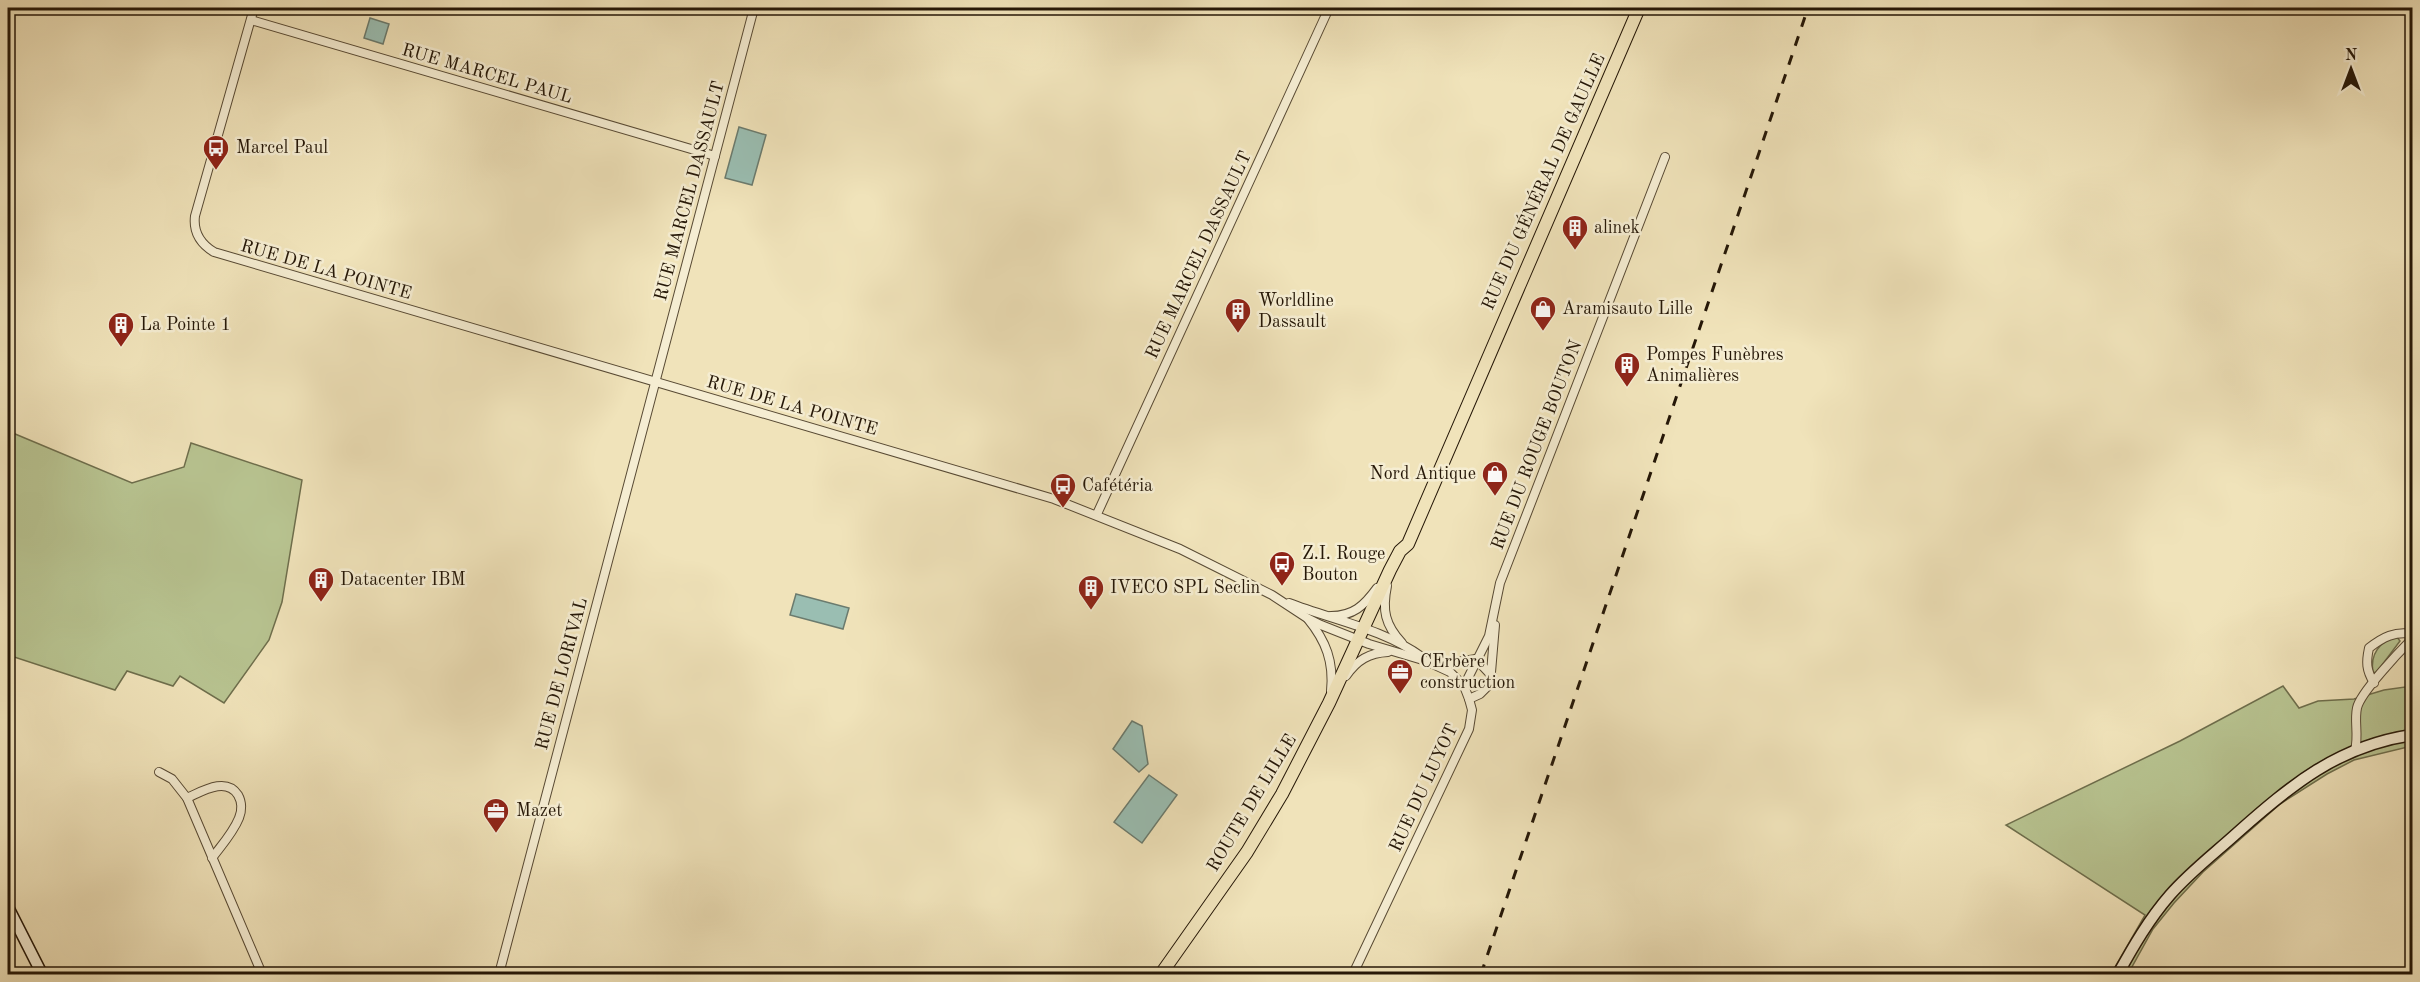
<svg xmlns="http://www.w3.org/2000/svg" width="2420" height="982" font-family="'Old Standard TT',serif">
<style>
.green{fill:#b8c491;stroke:#6e6e4c;stroke-width:1.5}
.water{fill:#9abeb2;stroke:#6b7b6e;stroke-width:1.5}
.lines{fill:none;stroke-linecap:round;stroke-linejoin:round}
.minor-casing{stroke:#584a34;stroke-width:10}
.secondary-casing{stroke:#251707;stroke-width:13}
.primary-casing{stroke:#251707;stroke-width:14}
.minor{stroke:#f5edd2;stroke-width:8}
.secondary{stroke:#f5edd2;stroke-width:10}
.primary{stroke:#f0e3ba;stroke-width:12}
.rail{stroke:#251707;stroke-width:3;stroke-dasharray:10 10;stroke-linecap:butt}
.labels{text-anchor:middle;dominant-baseline:central;stroke-width:5;stroke-linejoin:round;paint-order:stroke}
.street-label{font-size:18px;fill:#251707;stroke:#f5edd2}
.poi-label{font-size:18px;fill:#251707;stroke:#f5edd2;text-anchor:start}
</style>
<rect width="100%" height="100%" fill="#f0e3ba"/>
<filter id="stains"><feTurbulence type="fractalNoise" baseFrequency=".00333" numOctaves="4"/><feColorMatrix values="0 0 0 0 .2 0 0 0 0 .09 0 0 0 0 .02 0 0 0 .5 -.17"/></filter>
<radialGradient id="worn" r=".72"><stop offset=".6" stop-color="#630" stop-opacity="0"/><stop offset="1" stop-color="#630" stop-opacity=".3"/></radialGradient>
<g class="green">
<polygon points="8,431 132,483 184,467 191,443 302,480 282,602 269,640 224,703 180,676 173,686 127,671 115,690 8,655"/>
<path d="M2397,637L2400,641L2376,673L2373,672C2370,655 2379,641 2397,637Z"/>
<polygon points="2283,686 2299,708 2318,701 2354,699 2384,690 2412,686 2412,746 2354,760 2327,774 2280,804 2203,872 2174,903 2153,929 2128,974 2111,974 2145,915 2006,825 2180,741"/>
</g>
<g class="water">
<polygon points="370,18 389,24 383,44 364,38"/>
<polygon points="739,127 766,135 752,185 725,178"/>
<polygon points="796,594 849,608 843,629 790,615"/>
<polygon points="1132,721 1142,726 1148,764 1139,772 1113,749"/>
<polygon points="1149,775 1177,795 1142,843 1114,822"/>
</g>
<g class="lines">
<g class="minor-casing">
<g id="minor">
<path d="M254,8L195,216C193,232 201,244 214,252L1054,499L1180,549L1272,595L1307,618L1321,625L1369,644L1426,661L1450,672L1464,686L1469,699L1472,710L1469,729L1353,974"/>
<polyline points="251,20 715,156"/>
<polyline points="1097,514 1329,8"/>
<path d="M1387,586C1382,610 1385,625 1402,643"/>
<path d="M1289,603C1333,620 1384,629 1422,657"/>
<path d="M1331,616C1353,616 1364,606 1377,588"/>
<path d="M1308,619C1326,641 1334,662 1331,691"/>
<polyline points="1476,659 1492,676"/>
<polyline points="1436,662 1450,663 1476,659"/>
<path d="M1346,676C1357,660 1369,653 1388,652"/>
<path d="M2374,683C2366,670 2366,662 2369,648C2383,637 2395,631 2412,634"/>
<polyline points="1464,686 1489,636 1500,583 1665,157"/>
<polyline points="1469,699 1480,694 1490,684 1495,625"/>
<path d="M2355,750C2359,735 2354,722 2357,708C2360,693 2400,651 2412,639"/>
<polyline points="159,772 172,779 187,798 262,974"/>
<path d="M187,798C201,792 226,776 238,795C242,802 242,811 239,818C233,833 221,846 212,858"/>
<polyline points="499,974 754,8"/>
</g>
</g>
<g class="secondary-casing">
<g id="secondary">
<polyline points="8,907 42,974"/>
<path d="M2118,974C2133,947 2149,919 2170,895C2190,872 2215,853 2237,833C2291,785 2338,746 2412,735"/>
</g>
</g>
<g class="primary-casing">
<polyline id="primary" points="1161,974 1247,852 1282,794 1329,703 1390,570 1400,551 1408,544 1639,8"/>
</g>
<use href="#minor" class="minor"/>
<use href="#secondary" class="secondary"/>
<use href="#primary" class="primary"/>
<polyline class="rail" points="1481,974 1808,8"/>
</g>
<defs>
<g id="bus-pin" transform="scale(1.35)"><path d="M0 17L-7.5 6A9.5 9.5 0 1 1 7.5 6Z" fill="#8f2418" stroke="#f5edd2"/><path d="M-5-6H5V4H4V6H2V4H-2V6H-4V4H-5ZM-3.5-4V0h7V-4ZM-3.5 1.2v1.5H-2V1.2ZM2 1.2v1.5H3.5V1.2Z" fill="#fff"/></g>
<g id="building-pin" transform="scale(1.35)"><path d="M0 17L-7.5 6A9.5 9.5 0 1 1 7.5 6Z" fill="#8f2418" stroke="#f5edd2"/><path d="M-4-6H4V6H1V3H-1V6H-4ZM-2.5-4.3h1.7v1.8h-1.7ZM.8-4.3h1.7v1.8H.8ZM-2.5-1h1.7V.8h-1.7ZM.8-1h1.7V.8H.8Z" fill="#fff"/></g>
<g id="shop-pin" transform="scale(1.35)"><path d="M0 17L-7.5 6A9.5 9.5 0 1 1 7.5 6Z" fill="#8f2418" stroke="#f5edd2"/><path d="M-5-2.5h2.3a2.7 3.5 0 0 1 5.4 0H5L5.5 6h-11ZM-1.5-2.5h3a1.5 2.3 0 0 0-3 0Z" fill="#fff"/></g>
<g id="office-pin" transform="scale(1.35)"><path d="M0 17L-7.5 6A9.5 9.5 0 1 1 7.5 6Z" fill="#8f2418" stroke="#f5edd2"/><path d="M-6-3h4V-5.5h4V-3h4V5H-6ZM-1-4.5V-3h2v-1.5ZM-6 0V1H6V0Z" fill="#fff"/></g>
</defs>
<g fill-rule="evenodd">
<use href="#bus-pin" x="216" y="148"/>
<use href="#building-pin" x="1575" y="228"/>
<use href="#shop-pin" x="1543" y="309"/>
<use href="#building-pin" x="1238" y="311"/>
<use href="#building-pin" x="121" y="325"/>
<use href="#building-pin" x="1627" y="365"/>
<use href="#shop-pin" x="1495" y="474"/>
<use href="#bus-pin" x="1063" y="486"/>
<use href="#bus-pin" x="1282" y="564"/>
<use href="#building-pin" x="321" y="580"/>
<use href="#building-pin" x="1091" y="588"/>
<use href="#office-pin" x="1400" y="672"/>
<use href="#office-pin" x="496" y="811"/>
</g>
<g class="labels">
<g class="street-label">
<text transform="translate(487 74) rotate(16)">RUE MARCEL PAUL</text>
<text transform="translate(1544 182) rotate(-66)">RUE DU GÉNÉRAL DE GAULLE</text>
<text transform="translate(690 191) rotate(-75)">RUE MARCEL DASSAULT</text>
<text transform="translate(1199 255) rotate(-65)">RUE MARCEL DASSAULT</text>
<text transform="translate(326 270) rotate(16)">RUE DE LA POINTE</text>
<text transform="translate(792 406) rotate(16)">RUE DE LA POINTE</text>
<text transform="translate(1537 445) rotate(-69)">RUE DU ROUGE BOUTON</text>
<text transform="translate(562 674) rotate(-75)">RUE DE LORIVAL</text>
<text transform="translate(1424 788) rotate(-65)">RUE DU LUYOT</text>
<text transform="translate(1252 803) rotate(-59)">ROUTE DE LILLE</text>
</g>
<g class="poi-label">
<text x="236" y="148">Marcel Paul</text>
<text x="1594" y="228">alinek</text>
<text x="1258" y="301">Worldline<tspan x="1258" dy="21">Dassault</tspan></text>
<text x="1562" y="309">Aramisauto Lille</text>
<text x="140" y="325">La Pointe 1</text>
<text x="1646" y="355">Pompes Funèbres<tspan x="1646" dy="21">Animalières</tspan></text>
<text x="1476" y="474" text-anchor="end">Nord Antique</text>
<text x="1082" y="486">Cafétéria</text>
<text x="1302" y="554">Z.I. Rouge<tspan x="1302" dy="21">Bouton</tspan></text>
<text x="340" y="580">Datacenter IBM</text>
<text x="1110" y="588">IVECO SPL Seclin</text>
<text x="1420" y="662">CErbère<tspan x="1420" dy="21">construction</tspan></text>
<text x="516" y="811">Mazet</text>
</g>
</g>
<rect width="2420" height="982" fill="none" stroke="#f0e3ba" stroke-width="30"/>
<rect x="9" y="9" width="2402" height="964" fill="none" stroke="#251707" stroke-width="3"/>
<rect x="15" y="15" width="2390" height="952" fill="none" stroke="#251707" stroke-width="1.5"/>
<g transform="translate(2351 69)" stroke="#f5edd2" stroke-width="4.5" paint-order="stroke">
<path d="M0-4.5L10 22L0 15L-10 22Z" fill="#251707"/>
<text y="-9" font-size="16" font-weight="bold" text-anchor="middle" fill="#251707">N</text>
</g>
<rect width="100%" height="100%" filter="url(#stains)"/>
<rect width="100%" height="100%" fill="url(#worn)"/>
</svg>
